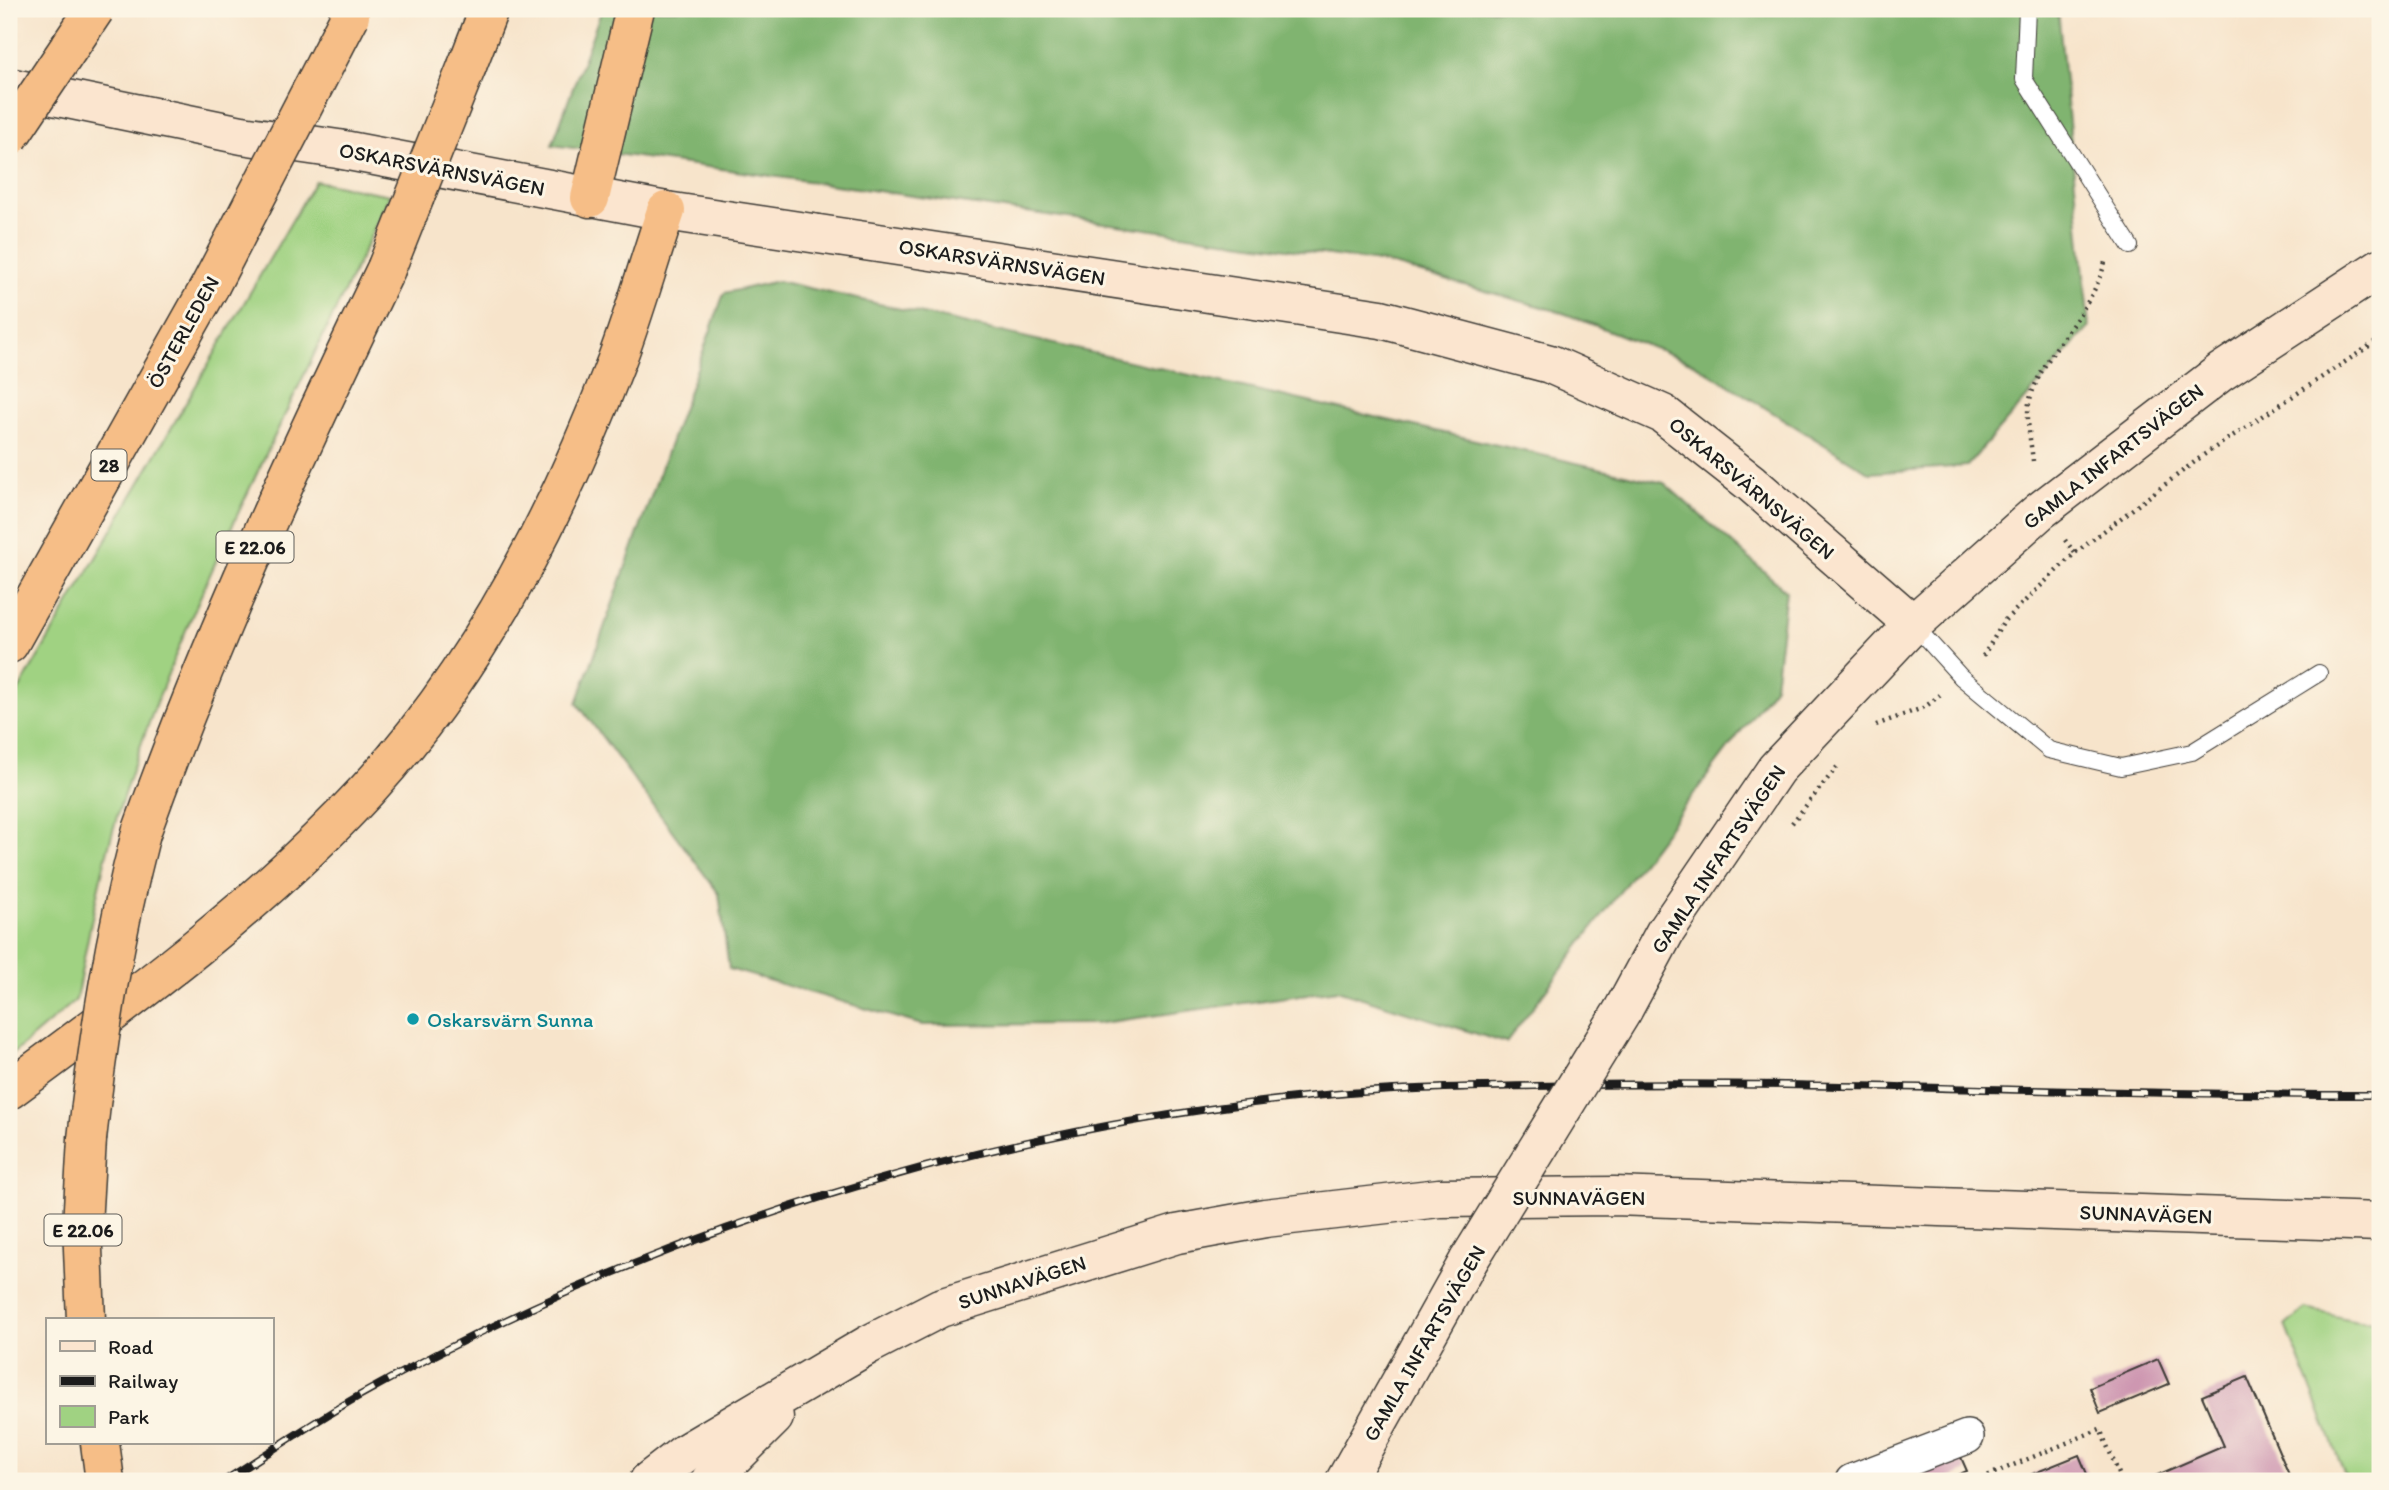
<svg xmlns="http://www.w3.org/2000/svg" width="2389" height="1490" font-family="Itim,sans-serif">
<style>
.green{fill:#a0d282;stroke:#5e774f;stroke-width:2}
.forest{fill:#80b470;stroke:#4e6846;stroke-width:2}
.building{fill:#ce97b1}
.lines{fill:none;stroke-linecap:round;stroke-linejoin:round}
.lane-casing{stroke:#3d3a36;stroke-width:18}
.street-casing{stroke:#3d3a36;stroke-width:36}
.secondary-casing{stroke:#3d3a36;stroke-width:41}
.highway-casing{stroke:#3d3a36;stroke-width:41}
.path{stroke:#3d3a36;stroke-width:4.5;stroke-dasharray:2 5;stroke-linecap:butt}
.lane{stroke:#fff;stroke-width:16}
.street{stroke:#fff;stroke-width:33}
.secondary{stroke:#fbe5cf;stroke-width:38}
.highway{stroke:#f6be87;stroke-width:38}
.rail-casing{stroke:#1c1c1c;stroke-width:8}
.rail{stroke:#fcf5e5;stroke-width:5;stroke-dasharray:16;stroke-linecap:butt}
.secondary-bridge-casing{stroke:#3d3a36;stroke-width:41;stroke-linecap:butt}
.highway-bridge-casing{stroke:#3d3a36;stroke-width:41;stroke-linecap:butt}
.secondary-bridge{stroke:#fbe5cf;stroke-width:38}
.highway-bridge{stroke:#f6be87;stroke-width:38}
.culture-dot{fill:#0f9aa8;stroke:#fcf5e5;stroke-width:2.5}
.labels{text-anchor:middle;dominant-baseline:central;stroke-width:6;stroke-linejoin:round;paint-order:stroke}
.shield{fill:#fcf5e5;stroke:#5f5d58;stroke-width:2}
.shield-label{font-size:19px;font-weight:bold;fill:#1c1c1c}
.street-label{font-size:21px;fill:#1c1c1c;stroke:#fcf5e5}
.culture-label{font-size:21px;fill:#0d838f;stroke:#fcf5e5;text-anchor:start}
</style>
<rect width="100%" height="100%" fill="#fcf5e5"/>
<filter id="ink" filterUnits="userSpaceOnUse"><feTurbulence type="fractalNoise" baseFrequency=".0143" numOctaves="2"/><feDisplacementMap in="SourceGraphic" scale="14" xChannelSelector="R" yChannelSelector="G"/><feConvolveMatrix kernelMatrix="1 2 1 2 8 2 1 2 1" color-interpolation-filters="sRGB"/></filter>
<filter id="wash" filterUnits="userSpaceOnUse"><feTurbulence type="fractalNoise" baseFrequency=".00686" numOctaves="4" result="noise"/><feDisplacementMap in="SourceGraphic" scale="28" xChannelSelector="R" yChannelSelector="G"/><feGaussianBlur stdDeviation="1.57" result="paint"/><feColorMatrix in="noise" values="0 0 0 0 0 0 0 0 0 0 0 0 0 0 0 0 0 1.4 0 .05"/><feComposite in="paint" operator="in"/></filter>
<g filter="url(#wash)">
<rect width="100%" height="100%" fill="#f7e4cb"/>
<g class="green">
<path d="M315,181L390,195C300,391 191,589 124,794C102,862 89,931 76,1000L9,1057V707Z"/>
<path d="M2305,1309C2332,1313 2353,1325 2380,1320V1481H2347L2286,1325Z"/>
</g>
<g class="forest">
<polygon points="602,9 2058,9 2089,327 1967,466 1870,473 1693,363 1563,313 1386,263 552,145"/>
<polygon points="778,281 1664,483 1786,591 1775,686 1506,1043 1337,990 1094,1024 922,1025 729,969 719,894 577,703 724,293"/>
</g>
<g id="blocks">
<g class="building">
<polygon points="2158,1359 2169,1384 2100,1413 2090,1388"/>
<polygon points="2247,1377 2290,1477 2281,1481 2149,1481 2148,1479 2224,1446 2202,1396"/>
<polygon points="1956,1446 1967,1471 1943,1481 1890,1481"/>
<polygon points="2079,1455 2090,1481 2035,1481 2032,1474"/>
</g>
</g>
</g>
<g filter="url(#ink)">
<use href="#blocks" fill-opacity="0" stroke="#3d3a36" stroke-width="2"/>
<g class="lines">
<g class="lane-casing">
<g id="lane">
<polyline points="2027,9 2024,79 2130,246"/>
<polyline points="1913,624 1961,677 2049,750 2121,767 2192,752 2319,673"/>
</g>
</g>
<g class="street-casing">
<polyline id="street" points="1852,1481 1967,1437"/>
</g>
<g class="secondary-casing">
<g id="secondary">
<polyline points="9,87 242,135 338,149 666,211 1381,319 1550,364 1663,414 1751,483 1913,624"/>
<polyline points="1623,1010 1665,932 1776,769 1913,624 2040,511 2221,372 2380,268"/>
<polyline points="649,1481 685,1453 868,1345 940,1308 1177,1234 1265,1218 1439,1198 1614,1196 2380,1222"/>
<polyline points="710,1481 774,1417"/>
<polyline points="1345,1481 1469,1260"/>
</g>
</g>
<g class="highway-casing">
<g id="highway">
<polyline points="467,66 489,9"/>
<polyline points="590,198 635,9"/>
<polyline points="9,644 210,286"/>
<path d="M141,833C211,637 296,456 386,269"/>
<path d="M9,1090C134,998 262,904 368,789C479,668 558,514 616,362C635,312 649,261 666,211"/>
<polyline points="86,1320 82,1225 87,1139"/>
<polyline points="100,1443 105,1481"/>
</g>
</g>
<g class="path">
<path d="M2033,461C2031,441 2024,415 2031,396C2047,346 2092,313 2105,262"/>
<polyline points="2065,540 2075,553"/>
<polyline points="1983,656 2005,620 2075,553 2205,454 2380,339"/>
<polyline points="1876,725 1925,707 1940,695"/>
<polyline points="1792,823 1837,767"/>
<polyline points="1975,1481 2100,1429 2122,1481"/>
</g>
<use href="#lane" class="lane"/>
<use href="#street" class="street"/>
<use href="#secondary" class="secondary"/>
<use href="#highway" class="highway"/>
<g class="rail-casing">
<path id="rail" d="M224,1481C268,1453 312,1423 357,1397C651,1232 979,1130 1314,1096C1403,1087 1494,1087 1583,1085C1849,1081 2115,1096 2380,1095"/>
</g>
<use href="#rail" class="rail"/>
<g class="secondary-bridge-casing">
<polyline id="secondary-bridge" points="1469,1260 1623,1010"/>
</g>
<g class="highway-bridge-casing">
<g id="highway-bridge">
<polyline points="9,137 95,9"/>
<polyline points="386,269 467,66"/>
<polyline points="210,286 350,16"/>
<path d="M87,1139C99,1031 114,938 141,833"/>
</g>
</g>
<use href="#secondary-bridge" class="secondary-bridge"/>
<use href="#highway-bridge" class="highway-bridge"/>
</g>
</g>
<circle class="culture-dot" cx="413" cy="1019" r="7"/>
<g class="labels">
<g class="shield">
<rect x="91.5" y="449.5" width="35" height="31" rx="5"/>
<rect x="216.5" y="531.5" width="77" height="31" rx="5"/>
<rect x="44.5" y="1214.5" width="77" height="31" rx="5"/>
</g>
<g class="shield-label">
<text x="109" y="465">28</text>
<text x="255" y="547">E 22.06</text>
<text x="83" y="1230">E 22.06</text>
</g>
<g class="street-label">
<text transform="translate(442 169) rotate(11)">OSKARSVÄRNSVÄGEN</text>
<text transform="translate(1002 262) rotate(9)">OSKARSVÄRNSVÄGEN</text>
<text transform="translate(183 332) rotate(-61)">ÖSTERLEDEN</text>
<text transform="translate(2113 456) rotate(-38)">GAMLA INFARTSVÄGEN</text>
<text transform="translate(1752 488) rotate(40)">OSKARSVÄRNSVÄGEN</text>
<text transform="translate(1718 859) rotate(-56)">GAMLA INFARTSVÄGEN</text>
<text x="1579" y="1197">SUNNAVÄGEN</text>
<text transform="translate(2146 1214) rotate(2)">SUNNAVÄGEN</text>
<text transform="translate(1022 1282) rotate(-18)">SUNNAVÄGEN</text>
<text transform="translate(1424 1343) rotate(-60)">GAMLA INFARTSVÄGEN</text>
</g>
<g class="culture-label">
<text x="427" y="1019">Oskarsvärn Sunna</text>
</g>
</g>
<rect width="2389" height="1490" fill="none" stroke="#fcf5e5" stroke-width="35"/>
<rect x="46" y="1318" width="228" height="126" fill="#fcf5e5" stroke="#a29e95" stroke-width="2"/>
<rect x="60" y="1341" width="35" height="10" fill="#fbe5cf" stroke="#a29e95" stroke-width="2"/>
<text x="108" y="1354" font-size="21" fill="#1c1c1c">Road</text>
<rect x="60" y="1376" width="35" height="10" fill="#1c1c1c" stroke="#a29e95" stroke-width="2"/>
<text x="108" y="1388" font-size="21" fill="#1c1c1c">Railway</text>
<rect x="60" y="1406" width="35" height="21" fill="#a0d282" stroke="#a29e95" stroke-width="2"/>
<text x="108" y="1424" font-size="21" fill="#1c1c1c">Park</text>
</svg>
